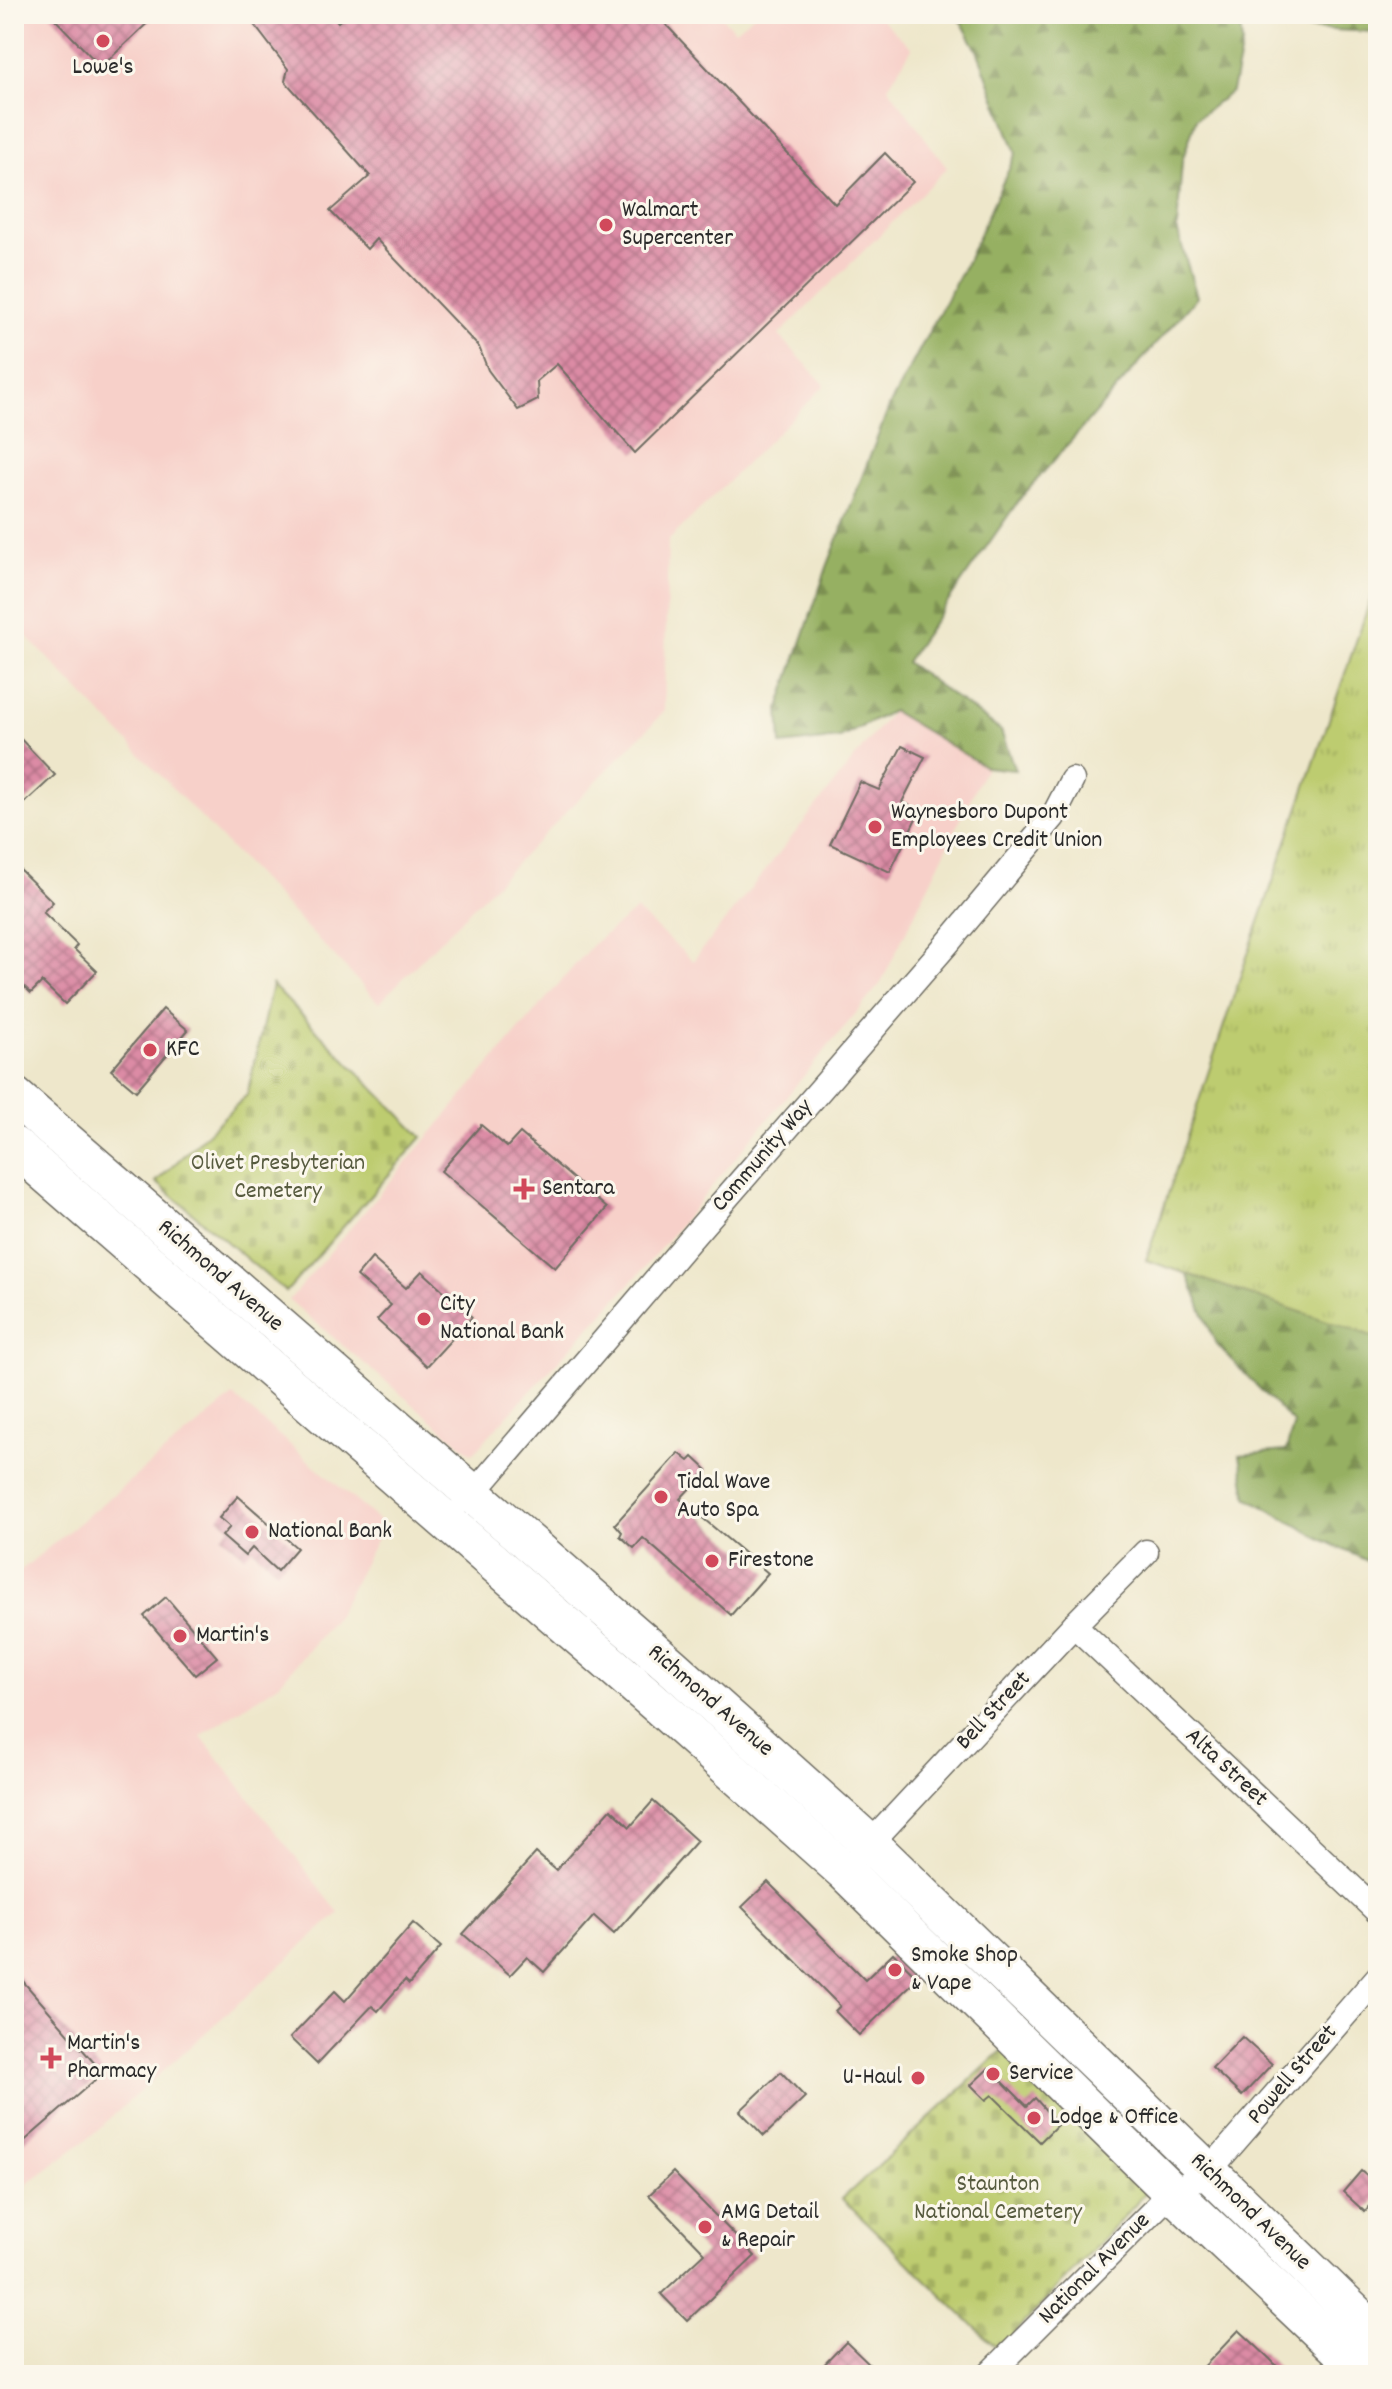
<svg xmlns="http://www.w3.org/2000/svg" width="1392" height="2389" font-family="Dekko,sans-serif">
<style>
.built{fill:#f7d0c9}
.forest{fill:url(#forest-firs);stroke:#606e46;stroke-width:2}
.cemetery{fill:url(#cemetery-stones);stroke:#747c4d;stroke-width:2}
.park{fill:url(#park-tufts);stroke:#747c4d;stroke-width:2}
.building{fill:url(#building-cross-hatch)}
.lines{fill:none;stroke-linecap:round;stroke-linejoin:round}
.minor-casing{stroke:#6f6d63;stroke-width:27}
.primary-casing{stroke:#6f6d63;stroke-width:41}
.minor{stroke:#fff;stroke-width:24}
.primary{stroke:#fff;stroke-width:38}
.poi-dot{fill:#d1495b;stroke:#fbf7ec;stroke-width:3}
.labels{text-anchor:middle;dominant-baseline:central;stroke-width:6;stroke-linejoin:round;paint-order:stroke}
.poi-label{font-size:24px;fill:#2b2b2b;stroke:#fbf7ec;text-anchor:start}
.street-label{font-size:24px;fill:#2b2b2b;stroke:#fbf7ec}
.park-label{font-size:24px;fill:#575b3f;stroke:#fbf7ec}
</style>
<defs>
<pattern id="forest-firs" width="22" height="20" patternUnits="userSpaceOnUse" patternTransform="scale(2)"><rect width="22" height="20" fill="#96b062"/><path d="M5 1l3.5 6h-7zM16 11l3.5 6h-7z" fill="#7b8f51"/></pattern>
<pattern id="cemetery-stones" width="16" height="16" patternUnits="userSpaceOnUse" patternTransform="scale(2)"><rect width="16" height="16" fill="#bdcc6f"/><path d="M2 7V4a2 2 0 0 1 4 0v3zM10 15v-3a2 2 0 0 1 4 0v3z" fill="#a3af60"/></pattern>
<pattern id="park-tufts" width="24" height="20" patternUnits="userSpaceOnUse" patternTransform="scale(2)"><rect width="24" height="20" fill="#bdcc6f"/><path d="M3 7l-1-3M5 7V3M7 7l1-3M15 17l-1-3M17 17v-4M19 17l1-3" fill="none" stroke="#a3af60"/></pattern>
<pattern id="building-cross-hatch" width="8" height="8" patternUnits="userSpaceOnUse" patternTransform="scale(2)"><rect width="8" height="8" fill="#dc8ba5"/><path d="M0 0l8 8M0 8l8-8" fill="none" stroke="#b37287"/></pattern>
</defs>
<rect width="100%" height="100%" fill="#fbf7ec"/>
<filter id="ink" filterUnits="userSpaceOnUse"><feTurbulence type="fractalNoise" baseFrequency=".0125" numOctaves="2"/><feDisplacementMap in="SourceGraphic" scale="16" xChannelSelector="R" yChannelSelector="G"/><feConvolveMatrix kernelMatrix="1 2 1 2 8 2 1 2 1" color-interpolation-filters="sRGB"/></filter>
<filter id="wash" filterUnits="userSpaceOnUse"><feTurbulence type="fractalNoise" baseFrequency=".006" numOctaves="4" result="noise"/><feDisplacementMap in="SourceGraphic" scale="32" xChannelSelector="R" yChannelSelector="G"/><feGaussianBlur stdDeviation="1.8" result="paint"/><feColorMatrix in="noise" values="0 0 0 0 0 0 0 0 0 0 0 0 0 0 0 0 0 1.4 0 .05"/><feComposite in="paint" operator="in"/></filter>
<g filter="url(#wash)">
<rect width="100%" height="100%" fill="#eee7cb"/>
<g class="built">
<polygon points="14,14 718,14 735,30 755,14 876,14 912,48 888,87 947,168 779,335 825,385 668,541 664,712 379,1003 14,623"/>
<polygon points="892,711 986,767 881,983 640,1273 472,1454 289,1300 592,945 636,910 693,961"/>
<polygon points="233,1396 384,1525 336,1617 280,1683 201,1736 339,1913 87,2139 14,2194 14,1576"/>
</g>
<g class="forest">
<polygon points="957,14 1239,14 1242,45 1232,91 1196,119 1182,161 1177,229 1197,297 1019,500 906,662 1001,731 1015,770 986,767 892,711 840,738 781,745 779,708 827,567 890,405 968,259 1016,153 977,50"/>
<polygon points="1264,14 1378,14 1378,32 1285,28"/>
<polygon points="1378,634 1378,1566 1325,1541 1247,1497 1240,1455 1286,1451 1294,1424 1216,1344 1174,1242"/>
</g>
<g class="cemetery">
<polygon points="272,985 422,1137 286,1292 156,1182 247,1095"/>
<polygon points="1003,2050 1147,2192 999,2350 842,2199"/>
</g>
<polygon class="park" points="1378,578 1378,1338 1146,1260 1239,980"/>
<g id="blocks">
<g class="building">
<polygon points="50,14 157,14 101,67"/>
<polygon points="246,14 331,14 338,22 347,14 656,14 835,204 885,153 913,182 635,453 557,364 537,381 538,400 518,410 488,370 479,347 376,239 367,249 330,211 370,176 285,81 288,69"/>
<polygon points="14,732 55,775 14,813"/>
<polygon points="902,746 925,757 902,802 920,810 890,872 830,844 860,782 879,790"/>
<polygon points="14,864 53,902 43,912 77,945 74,949 97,971 65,1004 42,982 31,993 14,977"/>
<polygon points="163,1009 188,1030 136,1091 111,1070"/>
<polygon points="481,1125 507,1147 520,1133 607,1208 555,1268 441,1171"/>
<polygon points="372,1258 406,1288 422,1271 472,1317 427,1366 377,1320 391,1305 357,1276"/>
<polygon points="679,1453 689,1461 693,1457 707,1470 680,1499 768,1573 731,1615 643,1538 634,1548 620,1536 622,1532 615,1524"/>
<polygon points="238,1496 297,1548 277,1571 252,1548 245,1556 222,1536 230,1527 219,1518"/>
<polygon points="166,1597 217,1657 195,1675 144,1616"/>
<polygon points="653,1801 697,1841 614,1934 594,1916 544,1972 527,1957 510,1975 463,1934 536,1853 556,1870 611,1809 630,1827"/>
<polygon points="768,1882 865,1980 893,1953 918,1978 859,2035 835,2011 840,2006 742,1907"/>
<polygon points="413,1923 441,1947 409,1984 405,1980 378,2011 372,2006 317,2064 290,2038 335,1991 345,2001"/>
<polygon points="14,1971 103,2073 14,2150"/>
<polygon points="1242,2037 1272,2064 1242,2096 1212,2068"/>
<polygon points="989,2068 1027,2106 1035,2098 1058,2124 1040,2142 992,2095 986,2100 971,2085"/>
<polygon points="781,2072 805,2097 764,2136 740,2111"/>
<polygon points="1361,2171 1378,2186 1378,2197 1365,2212 1343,2192"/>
<polygon points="673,2172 755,2256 687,2321 661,2294 705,2253 649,2195"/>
<polygon points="1239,2330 1270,2359 1285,2375 1196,2375"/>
<polygon points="846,2342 871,2366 863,2375 814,2375"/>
</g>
</g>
</g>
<g filter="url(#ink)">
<use href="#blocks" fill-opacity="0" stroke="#6f6d63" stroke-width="2"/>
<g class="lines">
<g class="minor-casing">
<g id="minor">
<polyline points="464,1500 472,1495 688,1242 947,944 1053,817 1072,780"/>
<polyline points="1074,1625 1378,1912"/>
<polyline points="862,1852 1074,1625 1146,1552"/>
<polyline points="989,2375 1172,2192 1208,2172 1378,1977"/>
</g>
</g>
<g class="primary-casing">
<g id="primary">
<polyline points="14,1096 671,1666 869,1843 1378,2336"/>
<polyline points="14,1146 659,1706 844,1871 1172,2192 1366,2375"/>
</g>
</g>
<use href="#minor" class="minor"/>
<use href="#primary" class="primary"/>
</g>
</g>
<g class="poi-dot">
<circle cx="103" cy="41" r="8"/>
<circle cx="606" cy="225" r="8"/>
<circle cx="875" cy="827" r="8"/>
<circle cx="150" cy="1050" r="8"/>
<path d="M520 1177h8v8h8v8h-8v8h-8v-8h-8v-8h8z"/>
<circle cx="424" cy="1319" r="8"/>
<circle cx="661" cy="1497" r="8"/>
<circle cx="252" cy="1532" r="8"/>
<circle cx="712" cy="1561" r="8"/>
<circle cx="180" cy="1636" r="8"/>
<circle cx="895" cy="1970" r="8"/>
<path d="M47 2046h8v8h8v8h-8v8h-8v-8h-8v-8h8z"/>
<circle cx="993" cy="2074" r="8"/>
<circle cx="918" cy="2078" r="8"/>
<circle cx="1034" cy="2118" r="8"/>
<circle cx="705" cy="2227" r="8"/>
</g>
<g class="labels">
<g class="poi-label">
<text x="103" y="68" text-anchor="middle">Lowe's</text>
<text x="622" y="211">Walmart<tspan x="622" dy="28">Supercenter</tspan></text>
<text x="891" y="813">Waynesboro Dupont<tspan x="891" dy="28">Employees Credit Union</tspan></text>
<text x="166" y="1050">KFC</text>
<text x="542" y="1189">Sentara</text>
<text x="440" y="1305">City<tspan x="440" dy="28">National Bank</tspan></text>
<text x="677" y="1483">Tidal Wave<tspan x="677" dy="28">Auto Spa</tspan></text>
<text x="268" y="1532">National Bank</text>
<text x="728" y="1561">Firestone</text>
<text x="196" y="1636">Martin's</text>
<text x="911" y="1956">Smoke Shop<tspan x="911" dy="28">&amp; Vape</tspan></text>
<text x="67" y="2044">Martin's<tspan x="67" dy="28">Pharmacy</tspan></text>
<text x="1009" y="2074">Service</text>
<text x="902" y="2078" text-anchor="end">U-Haul</text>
<text x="1050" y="2118">Lodge &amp; Office</text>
<text x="721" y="2213">AMG Detail<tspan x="721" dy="28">&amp; Repair</tspan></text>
</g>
<g class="street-label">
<text transform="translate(763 1156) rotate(-49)">Community Way</text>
<text transform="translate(220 1276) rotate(41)">Richmond Avenue</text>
<text transform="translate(710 1701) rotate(41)">Richmond Avenue</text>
<text transform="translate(994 1711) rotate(-47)">Bell Street</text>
<text transform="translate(1226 1768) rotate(43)">Alta Street</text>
<text transform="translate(1293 2075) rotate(-49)">Powell Street</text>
<text transform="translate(1250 2212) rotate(44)">Richmond Avenue</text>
<text transform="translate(1095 2269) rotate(-45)">National Avenue</text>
</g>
<g class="park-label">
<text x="278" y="1164">Olivet Presbyterian<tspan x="278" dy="28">Cemetery</tspan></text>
<text x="998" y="2185">Staunton<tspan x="998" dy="28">National Cemetery</tspan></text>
</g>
</g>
<rect width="1392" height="2389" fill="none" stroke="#fbf7ec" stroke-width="48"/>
</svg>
